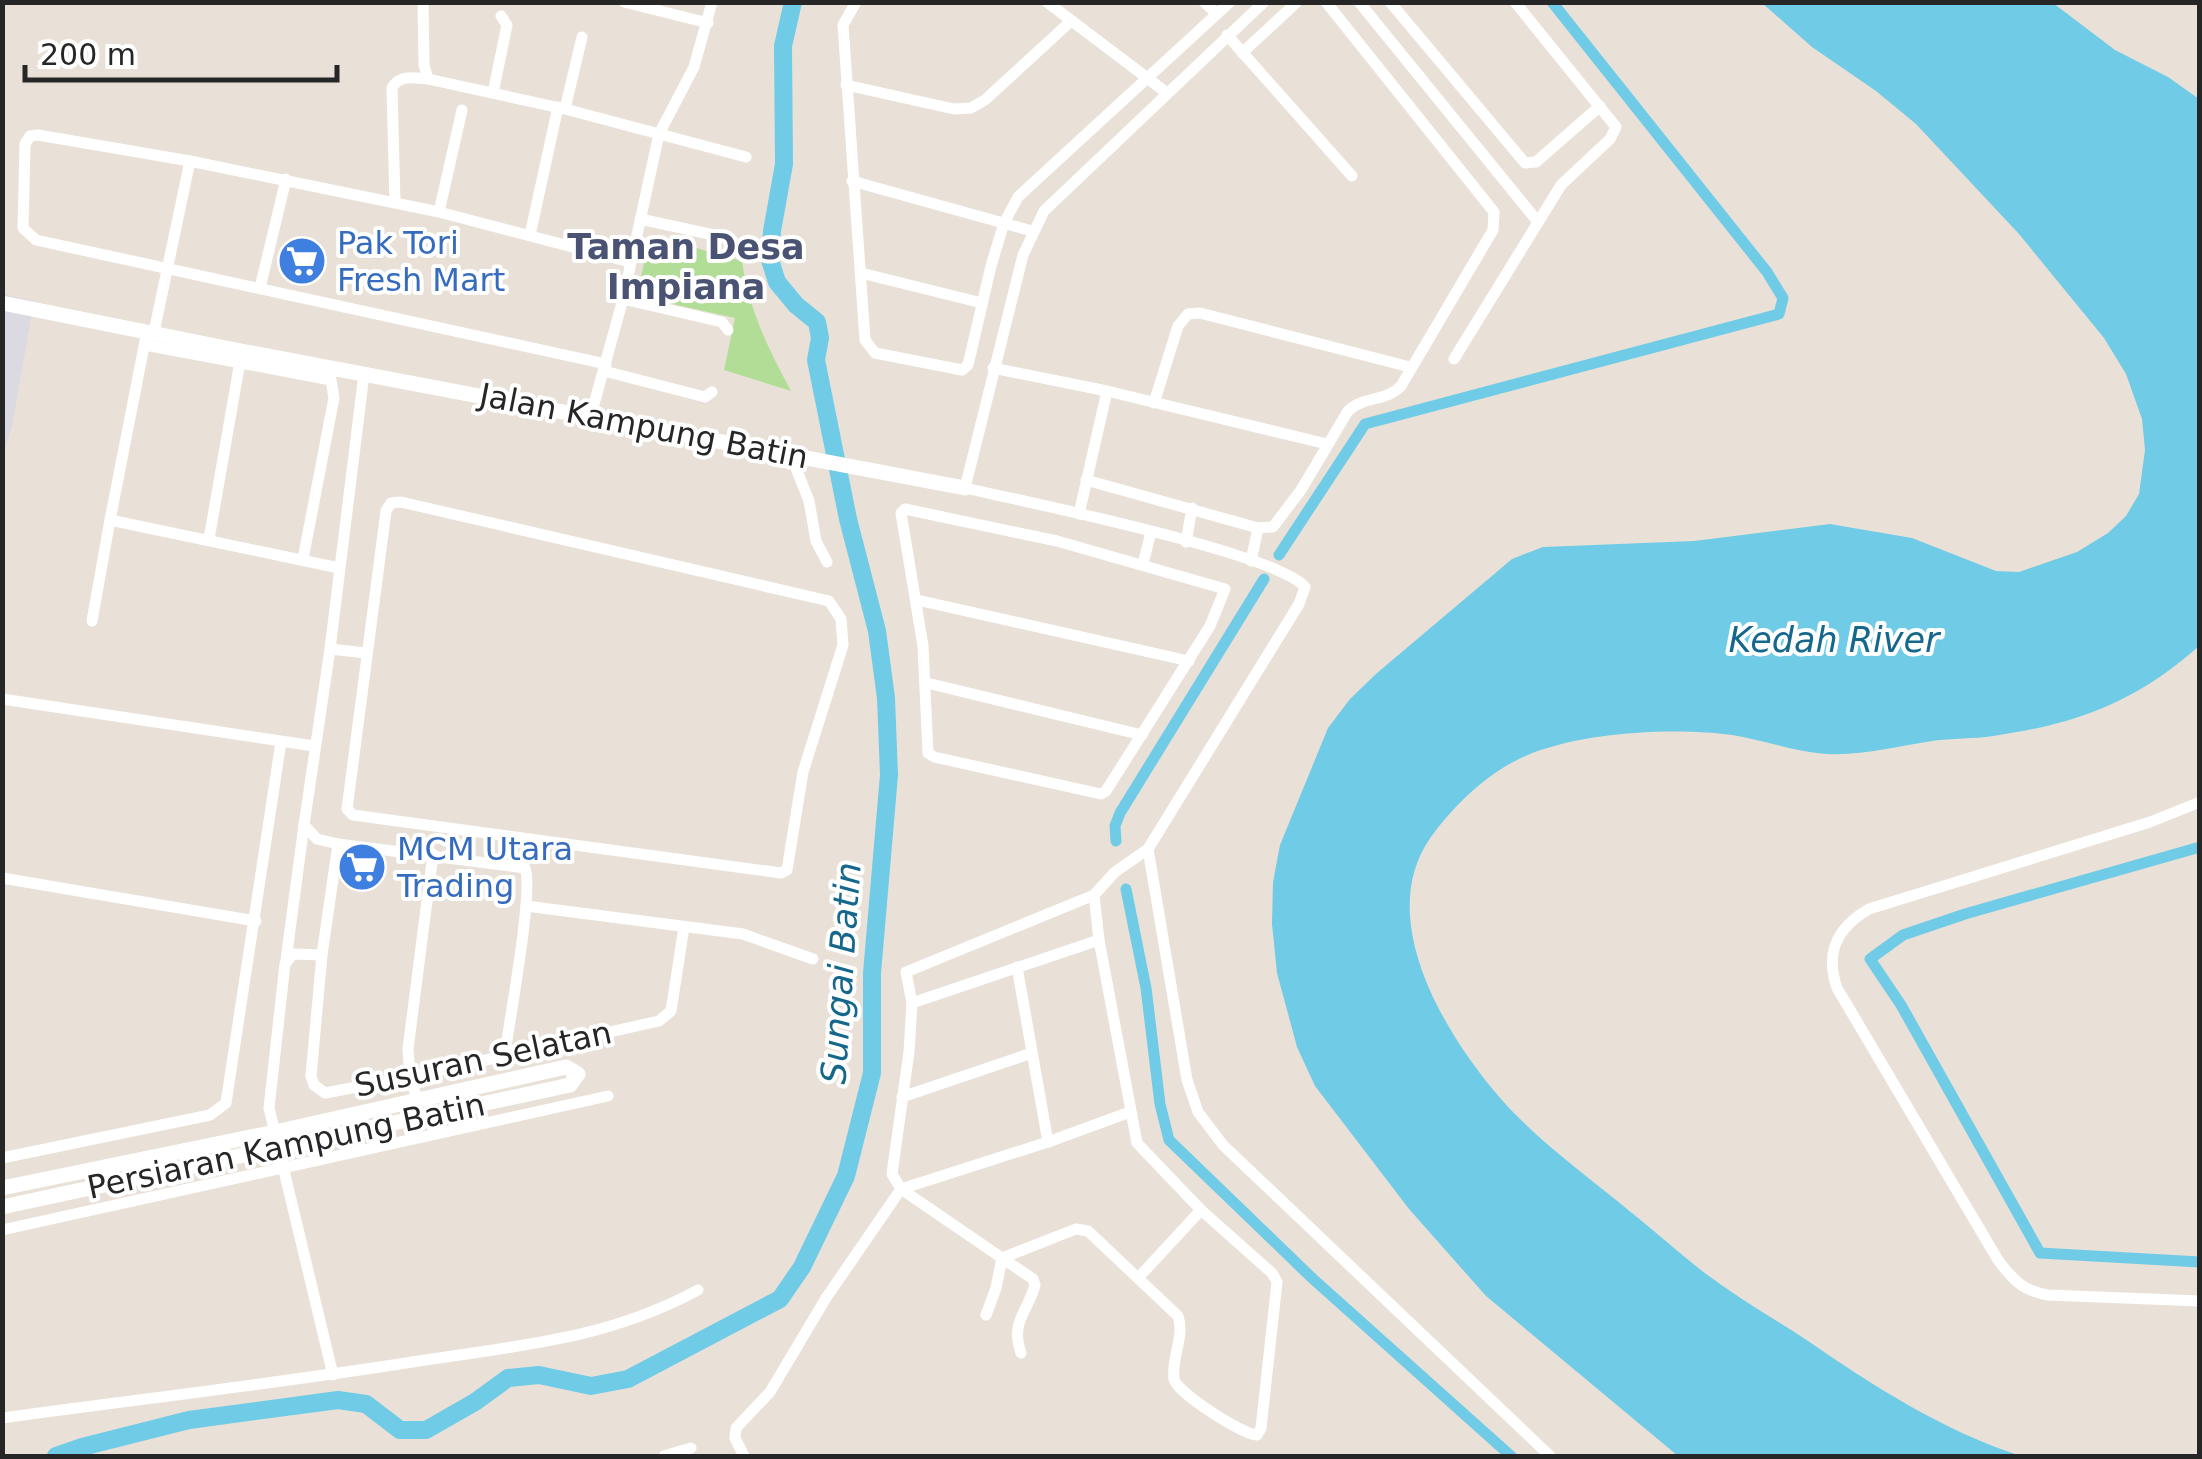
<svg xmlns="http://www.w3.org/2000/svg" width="2202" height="1459" font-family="'DejaVu Sans',sans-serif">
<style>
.industrial{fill:#dbd9e1}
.green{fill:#b1dd97}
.water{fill:#70cbe6}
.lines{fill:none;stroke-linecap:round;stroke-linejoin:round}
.canal{stroke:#70cbe6;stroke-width:11}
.river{stroke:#70cbe6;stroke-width:18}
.minor{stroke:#fff;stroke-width:11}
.tertiary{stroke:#fff;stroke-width:15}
.labels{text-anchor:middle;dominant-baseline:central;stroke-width:8;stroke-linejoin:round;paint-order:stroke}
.shop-label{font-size:32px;fill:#366cbe;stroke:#fff;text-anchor:start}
.street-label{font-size:32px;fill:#262626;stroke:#fff}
.neighbourhood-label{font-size:35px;font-weight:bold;fill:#4a5373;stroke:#fff}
.water-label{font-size:35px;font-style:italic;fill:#15678c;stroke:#fff}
</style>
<rect width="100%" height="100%" fill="#e9e1d8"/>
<polygon class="industrial" points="3,294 34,301 12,426 3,454"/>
<path class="green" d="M657,237L742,261C749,310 768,348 791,391L724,370L735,318L642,297L638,292L648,243Z"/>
<path class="water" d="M1762,3H2053L2115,50L2168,77L2199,99V646C2136,702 2077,724 1993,736C1973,739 1952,738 1932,741C1898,746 1861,756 1827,754C1794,752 1764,740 1732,735C1671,727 1570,732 1515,761C1482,778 1452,808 1431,837C1373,918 1446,1036 1501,1099C1538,1141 1585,1174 1627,1209C1652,1229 1677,1251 1702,1271C1735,1296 1771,1317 1805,1339C1872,1385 1943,1431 2021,1456H1678L1486,1296L1409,1209L1315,1086L1297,1047L1277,973L1272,924L1273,882L1280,845L1328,728L1350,699L1377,673L1512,559L1543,547L1694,541L1830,524L1912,538L1996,571L2019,572L2077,552L2108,533L2126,516L2139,494L2145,450L2142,419L2126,374L2104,338L2019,234L1916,124L1876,91L1812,47Z"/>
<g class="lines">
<g class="canal">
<polyline points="1279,555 1365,424 1779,314 1783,298 1767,272 1552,2"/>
<polyline points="1116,841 1115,826 1120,813 1264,579"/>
<polyline points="2200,847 1965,914 1903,935 1870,959 1901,1005 2040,1253 2200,1262"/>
<polyline points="1126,889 1146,988 1160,1104 1169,1140 1312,1278 1511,1456"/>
</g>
<polyline class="river" points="56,1456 82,1447 189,1420 338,1400 366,1404 400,1430 426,1430 475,1402 508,1378 539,1375 591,1386 628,1379 780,1299 802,1267 846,1176 872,1073 872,973 889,775 886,698 877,631 848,519 816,360 820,338 817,322 796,305 777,282 770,260 772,231 784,164 783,46 793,2"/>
<g class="minor">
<polyline points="423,2 424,65 428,79 565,109 746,157"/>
<polyline points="624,2 708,23"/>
<polyline points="856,2 843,25 865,340 875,353 962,370 968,365 991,266 1004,223 1018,197 1230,2"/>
<polyline points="1047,2 1167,93"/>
<polyline points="1204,2 1217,14"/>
<path d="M1264,2L1044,211L1023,255L965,488C1022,501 1277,553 1305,587L1299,604L1148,849L1187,1080L1198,1112L1223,1145L1550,1456"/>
<polyline points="1359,2 1538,222"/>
<polyline points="1390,2 1525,163 1536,162 1600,106"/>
<polyline points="1227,35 1352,176"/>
<polyline points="1242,53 1297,2"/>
<polyline points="846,85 954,109 971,108 985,100 1071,21"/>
<polyline points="493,93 507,25 501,16"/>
<polyline points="565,109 582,37"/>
<polyline points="852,181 1032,231"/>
<path d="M395,203L392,88C399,74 414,78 428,79"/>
<polyline points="439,212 462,110"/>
<polyline points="640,219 723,237"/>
<polyline points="530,235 558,107"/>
<polyline points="861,273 982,303"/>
<polyline points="260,288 286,179"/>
<polyline points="623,299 722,322 728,330"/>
<polyline points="147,331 110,520 339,568"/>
<polyline points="154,332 190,161"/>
<polyline points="145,345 331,380 334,398 303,559"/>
<polyline points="1454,359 1561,185 1610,139 1616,127 1515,2"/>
<polyline points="606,364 36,240 23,228 25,144 30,136 38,135 190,161 439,212 630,262"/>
<polyline points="993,368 1107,391 1327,444"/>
<polyline points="604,371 705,397 712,392"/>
<path d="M364,374L330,649L304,825L317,839L338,844L525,868C534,890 509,1022 505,1054"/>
<polyline points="1154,403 1178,326 1188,314 1200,313 1410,367"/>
<polyline points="591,415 623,299 659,134 694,67 712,2"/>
<polyline points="790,453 809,501 816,541 827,562"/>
<path d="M1086,480L1258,528L1273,527L1301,490L1348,411C1363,396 1386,402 1401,386L1493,230L1494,212L1326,2"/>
<polygon points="401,502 829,601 841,619 843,645 803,772 787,870 781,873 353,815 347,809 386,511 391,503"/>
<polygon points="905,509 1057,541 1225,589 1210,626 1106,791 1101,794 934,757 928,753 923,646 901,513"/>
<polyline points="1079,514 1107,391"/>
<polyline points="209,539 241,356"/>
<polyline points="1186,542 1192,508"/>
<polyline points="1251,561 1258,528"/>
<polyline points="1143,564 1151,532"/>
<polyline points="917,600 1189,661"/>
<polyline points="92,621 110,520"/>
<polyline points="330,649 366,653"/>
<polyline points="927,683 1142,735"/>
<polyline points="2,699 314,746"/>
<path d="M2200,802L2150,822L1869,909C1836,928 1825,953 1837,988L1998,1260C2013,1280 2023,1291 2048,1295L2200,1301"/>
<polyline points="338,844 322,955 311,1076 314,1085 325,1093 410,1077 659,1021 671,1011 684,927"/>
<polyline points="2,878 256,921"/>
<path d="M1094,895L1099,940L1137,1143L1201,1210L1272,1273L1277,1282L1261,1428L1257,1435C1242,1434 1177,1393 1174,1379C1171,1358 1185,1337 1178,1316L1088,1231L1076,1229L1002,1258L901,1189L892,1174L909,1052L912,1003L906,972L1094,895L1115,872L1148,849"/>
<polyline points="526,906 743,934 813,959"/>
<polyline points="322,955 293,954 285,964 269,1108 333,1375"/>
<polyline points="286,960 304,825"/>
<polyline points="1017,967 1048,1142"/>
<polyline points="912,1003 1099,940"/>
<polyline points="902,1097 1032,1053"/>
<polyline points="417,1099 410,1077 408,1049 433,854"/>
<polyline points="2,1158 210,1115 226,1103 281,742"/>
<polyline points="901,1189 1048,1142 1130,1112"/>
<polyline points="2,1230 608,1096"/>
<polyline points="1139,1277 1201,1210"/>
<path d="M986,1315L996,1288L1002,1258L1033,1279L1035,1285C1028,1312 1010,1321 1021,1353"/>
<path d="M2,1418C141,1399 280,1383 419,1361C520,1345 605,1340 698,1290"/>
<polyline points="664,1456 691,1448"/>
<polyline points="744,1456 735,1438 736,1428 770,1392 826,1298 901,1189"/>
</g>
<g class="tertiary">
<polyline points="2,303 241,351 965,488"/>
<polyline points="2,1188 275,1132 566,1067 578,1074 570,1085 2,1207"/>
</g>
</g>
<defs>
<g id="supermarket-disc" transform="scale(2.5)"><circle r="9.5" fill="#3f7fe0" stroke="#fff"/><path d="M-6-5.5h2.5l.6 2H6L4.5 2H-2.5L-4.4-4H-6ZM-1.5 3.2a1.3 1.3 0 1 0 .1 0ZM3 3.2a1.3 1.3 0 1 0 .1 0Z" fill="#fff"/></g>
</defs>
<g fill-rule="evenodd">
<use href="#supermarket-disc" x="302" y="261"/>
<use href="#supermarket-disc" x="362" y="867"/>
</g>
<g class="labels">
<g class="shop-label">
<text x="337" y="243">Pak Tori<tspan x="337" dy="37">Fresh Mart</tspan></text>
<text x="397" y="849">MCM Utara<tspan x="397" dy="37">Trading</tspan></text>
</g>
<g class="street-label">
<text transform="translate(644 426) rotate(11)">Jalan Kampung Batin</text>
<text transform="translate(483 1059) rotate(-12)">Susuran Selatan</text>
<text transform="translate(286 1146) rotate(-12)">Persiaran Kampung Batin</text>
</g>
<g class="neighbourhood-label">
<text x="686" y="247">Taman Desa<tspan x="686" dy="40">Impiana</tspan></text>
</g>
<g class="water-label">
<text x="1834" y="640">Kedah River</text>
<text transform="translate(841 973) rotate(-86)">Sungai Batin</text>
</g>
</g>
<rect width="2202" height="1459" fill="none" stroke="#262626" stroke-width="10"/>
<path d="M25 65v15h312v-15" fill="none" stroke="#262626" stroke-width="5"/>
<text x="40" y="65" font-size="30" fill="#262626" stroke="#ffffff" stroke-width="8" paint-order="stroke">200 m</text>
</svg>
